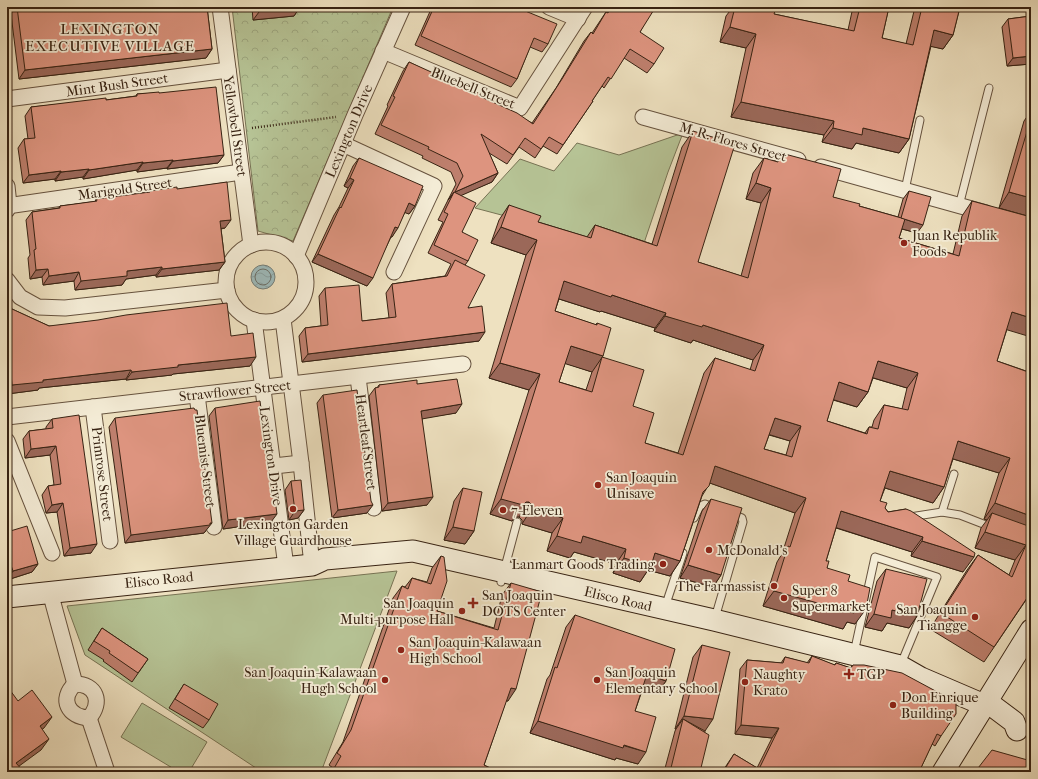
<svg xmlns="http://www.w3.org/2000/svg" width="1038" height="779" font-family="'IM FELL French Canon',serif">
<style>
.grass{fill:#b6c395;stroke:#777354}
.park{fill:url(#park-crowns);stroke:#777354}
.water{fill:url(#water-waves);stroke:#757e78}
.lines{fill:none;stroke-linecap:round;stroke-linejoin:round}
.shore{stroke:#6b6f68;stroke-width:1}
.service-casing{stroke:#66523e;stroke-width:9}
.minor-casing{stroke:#66523e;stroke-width:17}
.secondary-casing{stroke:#382313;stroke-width:23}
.path{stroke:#382313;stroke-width:2.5;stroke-dasharray:1 2;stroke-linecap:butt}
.service{stroke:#f4ecd6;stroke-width:7}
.minor{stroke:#f4ecd6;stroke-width:15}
.secondary{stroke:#f4ecd6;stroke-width:21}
.wall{fill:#be7f6d;stroke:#382313;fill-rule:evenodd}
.shaded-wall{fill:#9b6859;stroke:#382313}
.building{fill:#dd947f;stroke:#382313;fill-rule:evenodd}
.poi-dot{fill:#8f2418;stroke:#f4ecd6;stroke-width:1.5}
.labels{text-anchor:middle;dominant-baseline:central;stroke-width:3.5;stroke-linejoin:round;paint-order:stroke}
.street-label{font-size:14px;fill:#382313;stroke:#f4ecd6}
.poi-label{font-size:14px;fill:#382313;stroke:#f4ecd6;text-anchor:start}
.neighbourhood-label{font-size:15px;letter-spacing:1px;fill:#382313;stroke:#f4ecd6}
</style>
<defs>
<pattern id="park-crowns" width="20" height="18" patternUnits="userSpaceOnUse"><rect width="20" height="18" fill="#b6c395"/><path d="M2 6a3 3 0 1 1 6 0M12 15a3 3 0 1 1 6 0" fill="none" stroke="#9da780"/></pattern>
<pattern id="water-waves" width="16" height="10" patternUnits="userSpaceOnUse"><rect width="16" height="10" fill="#9ebbbc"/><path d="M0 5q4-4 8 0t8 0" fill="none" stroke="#89a0a1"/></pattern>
</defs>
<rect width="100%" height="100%" fill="#eee1c0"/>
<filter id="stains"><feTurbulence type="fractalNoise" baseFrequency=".005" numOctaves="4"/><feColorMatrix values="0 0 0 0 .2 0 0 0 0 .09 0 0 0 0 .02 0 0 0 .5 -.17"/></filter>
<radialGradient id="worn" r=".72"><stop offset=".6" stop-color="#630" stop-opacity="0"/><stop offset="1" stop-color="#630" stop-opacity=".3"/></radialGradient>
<g class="grass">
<polygon points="683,133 668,172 641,252 475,208 520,159 554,171 577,143 619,155"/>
<polygon points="397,571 321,772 262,772 85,655 67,606"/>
<polygon points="142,703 207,742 189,772 179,772 121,737"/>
</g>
<polygon class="park" points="232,7 393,7 293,241 258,231"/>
<circle class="water" cx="263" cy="277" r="12"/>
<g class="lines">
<circle class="shore" cx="263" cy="277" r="8"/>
<g class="service-casing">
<g id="service">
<polyline points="905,190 920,120"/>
<polyline points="959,206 989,88"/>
<polyline points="954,474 942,512 960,515 991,527"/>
<polyline points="910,517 942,512"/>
<polyline points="694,518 700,506 705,504 715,508"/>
<polyline points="501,582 517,522"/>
<polyline points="665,607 683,553"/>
<polyline points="715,618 743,522 742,518 730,513"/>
<polyline points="854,653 875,557 937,577 901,664"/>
</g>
</g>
<g class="minor-casing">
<g id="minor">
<polyline points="220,7 251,245"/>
<polyline points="549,7 578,19"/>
<polyline points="383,51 520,108 585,7"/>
<polyline points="7,99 228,70"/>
<polyline points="643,117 798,160"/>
<polyline points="343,144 434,186 394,272"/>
<polyline points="821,167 986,213"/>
<polyline points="7,186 9,205 7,210"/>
<polyline points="7,206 241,172"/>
<circle cx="266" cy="282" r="40"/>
<polyline points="296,256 355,115 403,7"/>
<polyline points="7,280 20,297 38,307 65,308 227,290"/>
<polyline points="283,319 301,463 312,565"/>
<polyline points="254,320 286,567"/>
<polyline points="358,377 374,508"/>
<polyline points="197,395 214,527"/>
<polyline points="93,407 110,541"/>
<polyline points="7,417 463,364"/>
<polyline points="7,441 52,553"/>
<polyline points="274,466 301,463"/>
<polyline points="50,592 75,684"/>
<path d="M75,684C96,684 103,702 89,718C68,717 59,699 75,684Z"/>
<polyline points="89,718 107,772"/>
</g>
</g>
<g class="secondary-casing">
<g id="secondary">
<polyline points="7,597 312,565 325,559 413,551 714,620 900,666 921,678 984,705 990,704 1014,722 1017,730"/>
<polyline points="943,772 1031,630"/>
</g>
</g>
<polyline class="path" points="252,128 336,117"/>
<use href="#service" class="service"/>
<use href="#minor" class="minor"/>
<use href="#secondary" class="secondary"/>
</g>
<g class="wall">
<polygon points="15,7 207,7 212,49 206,58 19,79 11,14"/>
<polygon points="252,7 300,7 294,16 253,20"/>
<polygon points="432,7 519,7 518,8 548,44 542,52 530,47 517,79 511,87 415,45"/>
<polygon points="611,7 653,7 640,32 654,64 647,73 624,58 604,88 602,86 592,101 593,101 557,154 543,146 535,158 519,147 507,164 489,153 498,173 492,182 460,195 462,232 468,261 465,265 468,308 479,341 302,362 299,336 305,328 321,326 319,296 325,288 362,321 389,318 386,293 392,284 445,276 451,264 428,253 443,222 438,220 456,184 451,172 422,158 423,156 375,134 388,106 387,105 403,71 409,62 479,96 532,123 556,88 584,41 591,32 592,33 606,12 607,13"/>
<polygon points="733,7 757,7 774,14 848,30 853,7 889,7 882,38 906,44 915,7 960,7 953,35 943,49 931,46 909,139 899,153 856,143 852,149 822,142 824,135 731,117 746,48 720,42 726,16"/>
<polygon points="1031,16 1031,64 1007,66 1002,27 1008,19"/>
<polygon points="159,93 224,155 218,163 167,169 167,168 137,172 137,170 83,179 83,177 55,181 55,179 23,183 18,148 24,139 28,139 25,116 31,107 106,100 136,96 137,94"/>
<polygon points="1031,111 1031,217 999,208 1024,121"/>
<path d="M693,131L698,262L741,276L761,203L746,199L753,173L764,158L775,161L781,153L833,197L859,206L898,217L903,199L909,191L917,233L902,229L899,238L953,254L962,216L972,201L1007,329L997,361L1029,372L1031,369V598L1028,597L984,662L930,629L967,570L978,555L1009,575L1015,560L975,548L981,528L987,520L984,519L999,473L953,459L944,487L933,503L885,488L880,501L888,512L906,509L963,572L911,556L912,552L836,528L826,561L827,568L848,581L855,624L847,622L843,629L763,606L777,562L782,554L795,513L710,483L702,496L680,561L670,576L648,570L640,582L613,573L616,564L574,552L570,558L547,551L552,533L522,524V520L519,517H515L512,521L490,514L529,390L489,378L526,255L491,243L499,220L509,205L538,222L587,237L595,225L652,244L682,147ZM559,299L600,312L601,311L655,328L654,331L691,343L693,340L753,360L750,370L715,358L704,373L678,453L645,443L633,406L602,357L603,356L597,323L596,325L555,311ZM565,363L592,372L586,390L559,382ZM873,378L907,388L902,409L884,405L874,420L872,427H869L865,433L827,421L833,400L857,407L868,392ZM769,435L790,441L786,455L764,449Z"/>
<polygon points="359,158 415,206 409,214 405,212 392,237 391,237 367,286 312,262 334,215 339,207 348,188 344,186 353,166"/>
<polygon points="177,189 225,228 221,229 225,262 219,270 156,277 156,275 126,279 122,285 75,290 74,281 43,285 42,277 30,279 28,258 30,255 26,220 32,212 59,208 60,206 95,202 96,199 149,192 150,191"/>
<polygon points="12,309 49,326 231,336 250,366 173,374 172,375 126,380 126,379 39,388 38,390 7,394 7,316"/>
<polygon points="417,384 456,413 422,418 427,505 382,511 369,396 375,388 377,388 379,385"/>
<polygon points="323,395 367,513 332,518 317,403"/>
<polygon points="215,408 271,522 223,529 209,416"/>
<polygon points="115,418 206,531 204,533 125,543 109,427"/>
<polygon points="52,419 91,553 64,556 57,512 46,513 42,495 48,486 54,485 50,455 25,458 23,439 29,431 46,429 46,427"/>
<polygon points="291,481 304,510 298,518 289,520 285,490"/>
<polygon points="463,488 474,531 465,544 444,540 454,501"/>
<polygon points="711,499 721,575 713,587 680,578 702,511"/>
<polygon points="7,532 38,564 32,572 7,580"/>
<polygon points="441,556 437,611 494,628 502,595 511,583 508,701 506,701 484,765 498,772 331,772 333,768 329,765 343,742 393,598 402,586 405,587 412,578 427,582 432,568"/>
<polygon points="886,569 917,616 909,628 887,623 882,631 865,627 877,581"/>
<polygon points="575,615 666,681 657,693 643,688 635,711 638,764 616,758 615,760 530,733 547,679 550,675 566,627"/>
<polygon points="102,628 148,659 132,682 103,661 104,660 88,650"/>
<polygon points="702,645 705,731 700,772 664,772 675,731 676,729 675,729 693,657"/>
<polygon points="812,656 834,665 836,663 850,668 853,665 941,736 935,746 932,744 919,772 722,772 734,754 757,768 772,738 735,734 740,669 747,660 781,663 785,657 807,663"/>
<polygon points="184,684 209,720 203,728 169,708"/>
</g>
<g class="shaded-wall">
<polygon points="271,7 300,7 294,16 253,20 262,8"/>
<polygon points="730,27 756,34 746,48 720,42"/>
<polygon points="934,30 953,35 943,49 924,45"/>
<polygon points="212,49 206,58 19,79 25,70"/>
<polygon points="1031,56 1031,64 1007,66 1013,58"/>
<polygon points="741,102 834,121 824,135 731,117"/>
<polygon points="833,128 863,128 909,139 899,153 856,143 852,149 822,142"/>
<polygon points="224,155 218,163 167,169 173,161"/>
<polygon points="173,160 167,168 137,172 143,163"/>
<polygon points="143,162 137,170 83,179 89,170"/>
<polygon points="89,169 83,177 55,181 61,172"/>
<polygon points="61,171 55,179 23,183 29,175"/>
<polygon points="498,173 492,182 451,200 454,192 448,200 455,192"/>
<polygon points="350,178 354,180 348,188 344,186"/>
<polygon points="756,183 771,188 761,203 746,199"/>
<polygon points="1009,192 1031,198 1031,217 999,208"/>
<polygon points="409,203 415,206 409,214 403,212"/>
<polygon points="901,218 923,225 917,233 895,227"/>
<polygon points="231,220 225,228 214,229 220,221"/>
<polygon points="395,227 398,228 392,237 389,236"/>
<polygon points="501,227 537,240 526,255 491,243"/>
<polygon points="318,254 373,278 367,286 312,262"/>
<polygon points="225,262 219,270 156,277 162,269"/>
<polygon points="162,267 156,275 126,279 122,285 75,290 81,281 127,271"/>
<polygon points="48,269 42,277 30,279 36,270"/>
<polygon points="79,272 74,281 43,285 49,276"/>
<polygon points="564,281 612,295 666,313 655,328 601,311 600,312 553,297"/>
<polygon points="1012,312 1031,318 1031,337 1001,328"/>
<polygon points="665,316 703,325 764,345 753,360 693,340 691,343 654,331"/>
<polygon points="485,332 479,341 302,362 308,354"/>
<polygon points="571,346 603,356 592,372 560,362"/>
<polygon points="256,357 250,366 173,374 172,375 126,380 132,372 178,365"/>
<polygon points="878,361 918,373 907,388 867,376"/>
<polygon points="500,363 540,374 529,390 489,378"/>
<polygon points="131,370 126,379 39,388 38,390 7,394 12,385 43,380"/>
<polygon points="839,382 868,392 857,407 828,398"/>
<polygon points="462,404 456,413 416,420 421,411"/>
<polygon points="775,418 801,426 790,441 764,433"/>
<polygon points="958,441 1010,458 999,473 947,457"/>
<polygon points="56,446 50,455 25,458 31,449"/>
<polygon points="715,466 806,498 795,513 704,481"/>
<polygon points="890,471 944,487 933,503 879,486"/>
<polygon points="433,497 427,505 382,511 388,503"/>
<polygon points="501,499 526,502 529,502 519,517 515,517 512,521 490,514"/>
<polygon points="63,503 57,512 46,513 52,505"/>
<polygon points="995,503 1031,516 1031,536 992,513 987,520 984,519"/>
<polygon points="373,505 367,513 332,518 338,510"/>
<polygon points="532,508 563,518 552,533 522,524"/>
<polygon points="304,510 298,518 289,520 295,511"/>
<polygon points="841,511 923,537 912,552 831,526"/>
<polygon points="277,514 271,522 223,529 228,520"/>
<polygon points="212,523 204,533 125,543 131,535"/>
<polygon points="453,527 474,531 465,544 444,540"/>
<polygon points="985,532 1026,545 1015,560 975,548"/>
<polygon points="557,536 583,536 626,549 616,564 574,552 570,558 547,551"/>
<polygon points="922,541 974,557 963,572 911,556"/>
<polygon points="97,544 91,553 64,556 70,548"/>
<polygon points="655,553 680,561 670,576 648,570 640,582 613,573 624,558"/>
<polygon points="38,564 32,572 7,580 13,571"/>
<polygon points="688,565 721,575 713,587 680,578"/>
<polygon points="774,591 856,607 866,609 855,624 847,622 843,629 763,606"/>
<polygon points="1031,592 1031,598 1027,597"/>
<polygon points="892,610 917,616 909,628 887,623 882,631 865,627 874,614"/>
<polygon points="647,674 666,681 657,693 639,686"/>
<polygon points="511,688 516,689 508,701 503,700"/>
<polygon points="684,716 713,719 705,731 683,719 676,729 675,729"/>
<polygon points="52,717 44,728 32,737 40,726"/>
<polygon points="538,721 646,752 638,764 616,758 615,760 530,733"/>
<polygon points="741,725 779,728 772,738 735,734"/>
<polygon points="49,739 41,750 11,772 16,763"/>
</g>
<g class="building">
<polygon points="17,7 207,7 212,49 25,70"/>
<polygon points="434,7 519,7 518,8 557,24 548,44 534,38 517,79 421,36"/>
<polygon points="611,7 653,7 655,8 640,32 664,48 654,64 630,49 611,79 608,77 592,101 593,101 563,145 549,137 541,149 525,138 513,155 481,134 498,173 455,192 463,176 457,163 428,149 429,147 381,125 395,97 393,96 409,62 480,94 479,96 517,113 533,124 562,79 591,32 593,34 606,12 608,13"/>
<polygon points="735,7 757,7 775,11 774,14 854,31 860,7 889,7 882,38 913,45 922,7 960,7 953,35 934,30 909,139 863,128 862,135 833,128 834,121 741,102 756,34 730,27"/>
<polygon points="1031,16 1031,56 1013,58 1008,19"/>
<polygon points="216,87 224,155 173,161 173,160 143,163 143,162 89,170 89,169 61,172 61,171 29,175 24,139 35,138 31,107 106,98 106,100 137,96 137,94 159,92 159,93"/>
<polygon points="1031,118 1031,198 1009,192"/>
<path d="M693,131L735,144L698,262L748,278L771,188L756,183L764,158L778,162L781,153L841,169L833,197L860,204L859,206L905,219L899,238L959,256L972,201L1031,217V318L1012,312L997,361L1031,373V372V516L995,503L1010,458L958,441L944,487L890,471L880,501L887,503L885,508L888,512L906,509L911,511L975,553L974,557L922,541L923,537L841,511L826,561H829L827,568L850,575L848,581L870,588L866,609L856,607L854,613L774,591L788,546L790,547L806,498L715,466L709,486L703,492L680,561L655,553L651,566L624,558L626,549L583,536L581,543L557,536L563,518L532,508V505L529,502H526L523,505L501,499L540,374L500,363L537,240L501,227L509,205L541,216L538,222L591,238L595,225L657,246ZM564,281L611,297L612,295L666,313L665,316L702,327L703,325L764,345L755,371L715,358L683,455L645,443L654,413L633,406L644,370L602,357L592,392L559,382L571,346L603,356L611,328L597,323V325L555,311ZM878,361L918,373L908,410L884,405L878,429L869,427L867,434L827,421L839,382L868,392ZM775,418L801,426L792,457L764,449Z"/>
<polygon points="359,158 423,186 415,206 409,203 398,228 395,227 373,278 318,254 340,207 341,208 354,180 350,178"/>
<polygon points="227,182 231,220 220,221 225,262 162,269 162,267 127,271 127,276 81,281 79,272 49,276 48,269 36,270 34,250 36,249 32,212 60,208 60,206 97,201 96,199 150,192 150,191 177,187 177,189"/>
<polygon points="909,191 931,197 923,225 901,218"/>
<polygon points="454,192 476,203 462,232 478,240 468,261 434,245 448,214 444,212"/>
<polygon points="455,260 485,275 468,308 482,306 485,332 308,354 305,328 328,325 325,288 359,285 362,321 396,317 392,284 447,276"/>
<polygon points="227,303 231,336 253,333 256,357 178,365 178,367 132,372 131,370 43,380 43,382 12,385 9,351 7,351 7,320 12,309 49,326 98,320 126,315"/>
<polygon points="457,379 462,404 421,411 433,497 388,503 375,388 379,387 379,385 417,380 417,384"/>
<polygon points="357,390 371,501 373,505 338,510 323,395"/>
<polygon points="260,401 271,484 273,484 277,514 228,520 215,408"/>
<polygon points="194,408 195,410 197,410 212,523 210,523 210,525 131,535 115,418"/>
<polygon points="79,415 97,544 70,548 63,503 52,505 48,486 61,484 56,446 31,449 29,431 53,428 52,419"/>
<polygon points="301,480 304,510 295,511 291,481"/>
<polygon points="463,488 482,492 474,531 453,527"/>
<polygon points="711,499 742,508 721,575 688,565"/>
<polygon points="992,513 1031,527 1031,592 994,647 941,613 978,555 1012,577 1026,545 985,532"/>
<polygon points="27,526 38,564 13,571 7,554 7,532"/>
<polygon points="441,556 444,557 447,581 437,611 498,630 511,583 542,592 516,689 511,688 484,765 498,772 332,772 341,756 337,753 351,730 402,586 408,589 412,578 431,584"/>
<polygon points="886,569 927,579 917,616 892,610 891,618 874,614"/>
<polygon points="575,615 675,649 666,681 647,674 635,711 656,717 646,752 624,745 623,748 538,721 555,667 557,668"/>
<polygon points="102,628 148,659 138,673 109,653 110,651 94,641"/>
<polygon points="702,645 730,652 713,719 684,716"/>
<polygon points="812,656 835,665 836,663 851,668 853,665 864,665 902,673 956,702 956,714 941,736 937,734 919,772 723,772 734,754 759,769 779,728 741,725 747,660 783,663 785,657 809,663"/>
<polygon points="184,684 218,704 209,720 175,699"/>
<polygon points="7,686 18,701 32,690 52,717 40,726 49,739 16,763 24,772 7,772"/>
<polygon points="683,719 709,735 700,772 670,772"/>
<polygon points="992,750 1031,761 1031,772 975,772"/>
<polygon points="227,770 227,772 210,772"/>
</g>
<g class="poi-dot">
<circle cx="904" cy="243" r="4"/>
<circle cx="598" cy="485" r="4"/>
<circle cx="293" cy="509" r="4"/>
<circle cx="503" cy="510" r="4"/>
<circle cx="709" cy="550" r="4"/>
<circle cx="663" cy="564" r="4"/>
<circle cx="774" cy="586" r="4"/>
<circle cx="784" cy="598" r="4"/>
<path d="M471 597h4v4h4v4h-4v4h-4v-4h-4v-4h4z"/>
<circle cx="462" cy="611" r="4"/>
<circle cx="975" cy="617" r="4"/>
<circle cx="401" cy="650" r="4"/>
<path d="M847 668h4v4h4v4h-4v4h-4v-4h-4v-4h4z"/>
<circle cx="385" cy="680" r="4"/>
<circle cx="597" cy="680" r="4"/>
<circle cx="745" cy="682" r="4"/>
<circle cx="893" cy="705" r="4"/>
</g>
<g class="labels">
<g class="street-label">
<text transform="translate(117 85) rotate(-8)">Mint Bush Street</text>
<text transform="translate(473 88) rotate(22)">Bluebell Street</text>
<text transform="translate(235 126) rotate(82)">Yellowbell Street</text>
<text transform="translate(349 131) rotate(-67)">Lexington Drive</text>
<text transform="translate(733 142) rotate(16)">M. R. Flores Street</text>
<text transform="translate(125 189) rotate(-8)">Marigold Street</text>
<text transform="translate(235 391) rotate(-6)">Strawflower Street</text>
<text transform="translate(366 442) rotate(83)">Heartleaf Street</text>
<text transform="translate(271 456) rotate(82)">Lexington Drive</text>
<text transform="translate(205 461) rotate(83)">Bluemist Street</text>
<text transform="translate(102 474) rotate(83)">Primrose Street</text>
<text transform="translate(159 580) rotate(-6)">Elisco Road</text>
<text transform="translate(618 599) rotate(13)">Elisco Road</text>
</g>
<g class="poi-label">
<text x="912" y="235">Juan Republik<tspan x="912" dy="16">Foods</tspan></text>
<text x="606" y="477">San Joaquin<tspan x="606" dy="16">Unisave</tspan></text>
<text x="511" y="510">7-Eleven</text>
<text x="293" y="524" text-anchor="middle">Lexington Garden<tspan x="293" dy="16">Village Guardhouse</tspan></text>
<text x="717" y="550">McDonald's</text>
<text x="655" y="564" text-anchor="end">Lanmart Goods Trading</text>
<text x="766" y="586" text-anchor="end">The Farmassist</text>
<text x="792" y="590">Super 8<tspan x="792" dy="16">Supermarket</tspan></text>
<text x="482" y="595">San Joaquin<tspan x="482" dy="16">DOTS Center</tspan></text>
<text x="454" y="603" text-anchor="end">San Joaquin<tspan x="454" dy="16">Multi-purpose Hall</tspan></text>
<text x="967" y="609" text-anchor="end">San Joaquin<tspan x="967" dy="16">Tiangge</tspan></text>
<text x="409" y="642">San Joaquin-Kalawaan<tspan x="409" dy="16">High School</tspan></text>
<text x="377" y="672" text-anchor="end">San Joaquin-Kalawaan<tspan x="377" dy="16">Hugh School</tspan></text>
<text x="605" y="672">San Joaquin<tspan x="605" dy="16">Elementary School</tspan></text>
<text x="753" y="674">Naughty<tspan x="753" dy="16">Krato</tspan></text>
<text x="857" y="674">TGP</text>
<text x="901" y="697">Don Enrique<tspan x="901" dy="16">Building</tspan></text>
</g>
<g class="neighbourhood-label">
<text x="110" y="29">LEXINGTON<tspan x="110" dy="17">EXECUTIVE VILLAGE</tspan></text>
</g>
</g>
<rect width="1038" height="779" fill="none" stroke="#eee1c0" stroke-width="24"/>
<rect x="8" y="8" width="1022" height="763" fill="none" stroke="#382313" stroke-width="2"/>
<rect x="12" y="12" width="1014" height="755" fill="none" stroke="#382313"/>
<rect width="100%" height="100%" filter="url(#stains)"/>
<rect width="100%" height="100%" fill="url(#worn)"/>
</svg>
